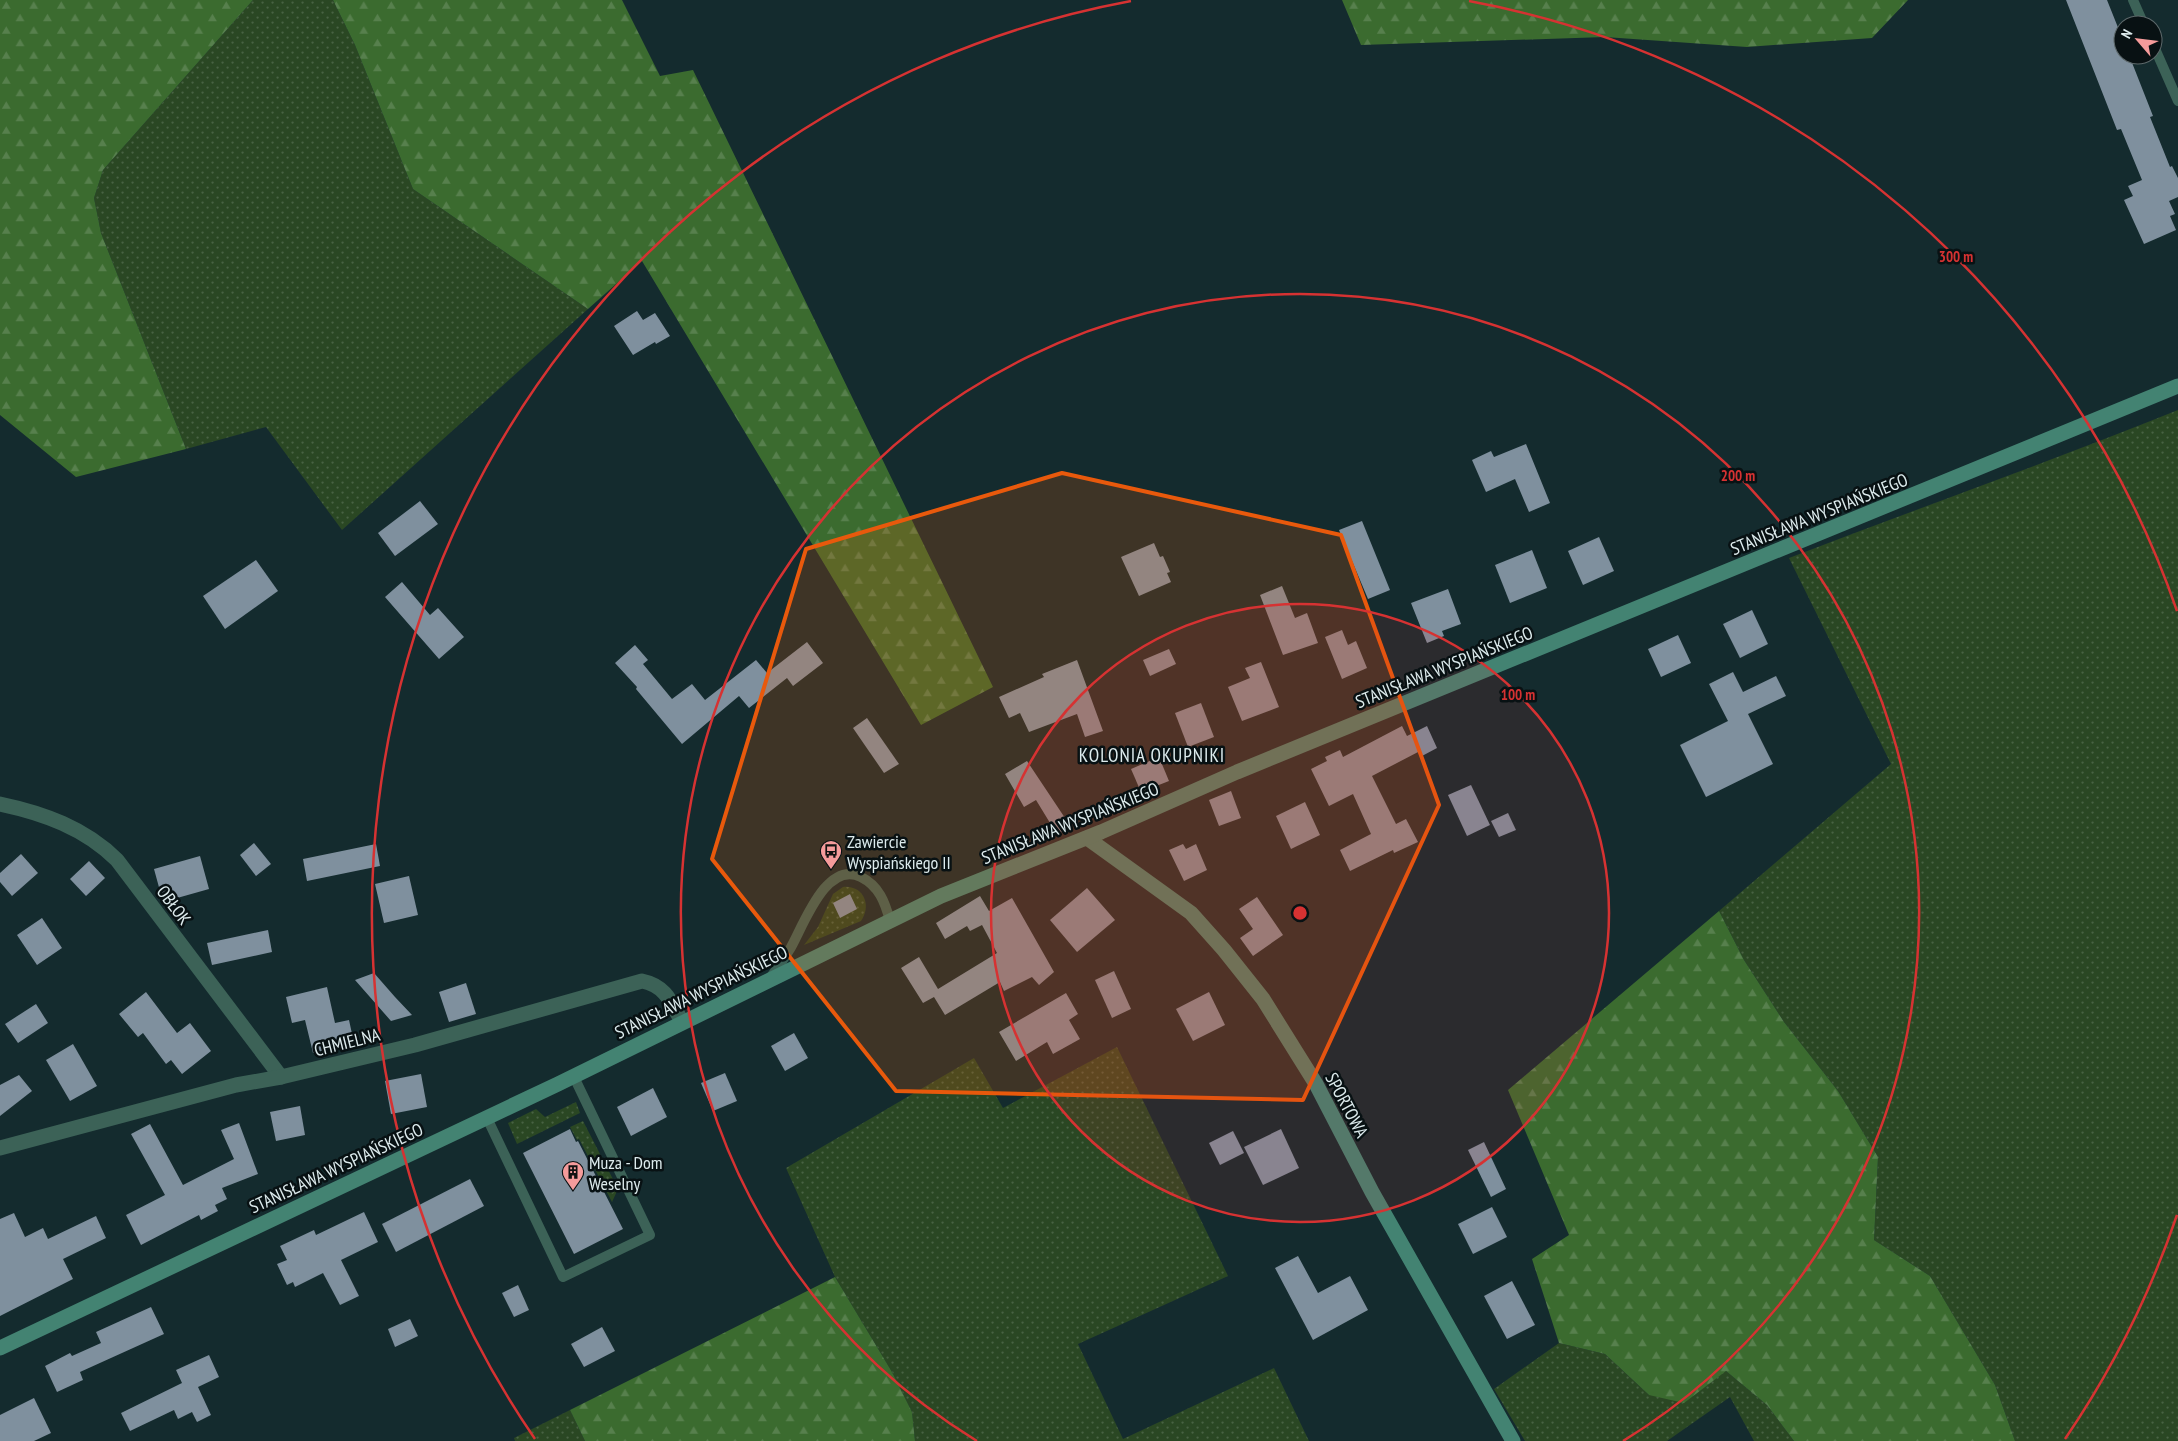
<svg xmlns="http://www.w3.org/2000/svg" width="2178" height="1441" font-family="'PT Sans Narrow',sans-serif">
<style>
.grass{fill:url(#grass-dots)}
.forest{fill:url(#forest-firs)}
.building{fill:#7f909e}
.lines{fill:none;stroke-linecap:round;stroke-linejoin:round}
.lane{stroke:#3c6257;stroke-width:10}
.street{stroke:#3c6257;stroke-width:15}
.secondary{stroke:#438372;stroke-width:15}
.marked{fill:#e8590c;fill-opacity:0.2;stroke:#e8590c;stroke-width:4;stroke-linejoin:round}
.ring{fill:none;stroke:#d63232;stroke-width:2.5}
.labels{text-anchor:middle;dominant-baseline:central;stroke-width:5;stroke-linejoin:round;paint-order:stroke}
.street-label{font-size:18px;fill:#ddebed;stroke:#081113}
.poi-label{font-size:18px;fill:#ddebed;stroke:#081113;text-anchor:start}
.neighbourhood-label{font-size:19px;letter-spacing:1px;fill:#ddebed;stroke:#081113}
.centre{fill:#d63232;stroke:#081113;stroke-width:2.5}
.ring-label{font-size:15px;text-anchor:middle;font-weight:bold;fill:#d63232;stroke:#081113;stroke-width:5;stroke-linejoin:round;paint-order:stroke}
</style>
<defs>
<pattern id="grass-dots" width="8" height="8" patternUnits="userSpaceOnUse" patternTransform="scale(1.25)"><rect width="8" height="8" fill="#2a4723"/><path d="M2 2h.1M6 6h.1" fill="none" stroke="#486243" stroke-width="1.8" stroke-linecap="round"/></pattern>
<pattern id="forest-firs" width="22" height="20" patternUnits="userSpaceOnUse" patternTransform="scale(1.25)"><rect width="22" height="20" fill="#3b6b2f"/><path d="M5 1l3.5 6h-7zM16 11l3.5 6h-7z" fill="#57804d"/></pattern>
</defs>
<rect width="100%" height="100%" fill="#142b2e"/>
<g class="grass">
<polygon points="253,0 333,0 355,45 413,189 588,309 342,530 266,427 186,449 101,233 94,198 103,170"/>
<path d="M2178,410V1441H2015L1995,1385L1930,1276L1874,1240L1878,1157L1838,1091L1784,1022L1744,960L1719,911L1891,764L1789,558C1919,508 2049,462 2178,410Z"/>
<path d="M843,887C864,885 872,906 861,921L804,945L818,927L833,894Z"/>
<polygon points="1117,1047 1228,1276 1078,1344 1123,1439 1274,1368 1309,1441 915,1441 912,1412 892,1372 835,1277 786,1168 974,1058 1003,1108"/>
<polygon points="576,1102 580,1113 517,1144 508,1123 536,1109 545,1117"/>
<polygon points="583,1121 618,1189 612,1202 579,1139 577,1140 570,1127"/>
<polygon points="1559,1343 1605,1354 1649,1395 1726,1371 1767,1405 1794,1441 1754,1441 1730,1397 1667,1441 1525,1441 1494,1389"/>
<polygon points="570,1410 585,1441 515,1441 514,1438"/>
</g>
<g class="forest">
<polygon points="0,0 253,0 103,170 94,198 101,233 186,449 76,477 0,415"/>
<polygon points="333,0 622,0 660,76 693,70 993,687 921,725 642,261 588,309 413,189 355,45"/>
<polygon points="1342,0 1908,0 1872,38 1747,47 1605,37 1361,45"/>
<polygon points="1719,911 1744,960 1784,1022 1838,1091 1878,1157 1874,1240 1930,1276 1995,1385 2015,1441 1794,1441 1767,1405 1726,1371 1684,1403 1649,1395 1605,1354 1559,1343 1532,1259 1569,1235 1508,1090"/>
<polygon points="835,1277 892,1372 912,1412 915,1441 585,1441 570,1410"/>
</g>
<g class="building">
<polygon points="2066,0 2107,0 2123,40 2123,55 2129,55 2153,116 2150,117 2170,167 2172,166 2178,178 2178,197 2169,201 2175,214 2170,216 2176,230 2144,244 2124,200 2133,196 2128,186 2142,180 2121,129 2117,130"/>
<polygon points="637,311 643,320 655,313 670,336 656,344 655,342 633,355 614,326"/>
<polygon points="1526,444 1550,503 1529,512 1515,479 1486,492 1472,460 1491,451 1494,457"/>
<polygon points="420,501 438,524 395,556 378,533"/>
<polygon points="1362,521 1390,590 1368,599 1339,530"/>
<polygon points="1599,537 1614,571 1583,585 1568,551"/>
<polygon points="1154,543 1160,557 1163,556 1170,572 1167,573 1171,582 1139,596 1121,557"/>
<polygon points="1532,550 1547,588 1510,603 1495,565"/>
<polygon points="256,560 278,591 225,629 203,596"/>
<polygon points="402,582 430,615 438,608 464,637 439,659 385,597"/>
<polygon points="1282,586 1295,618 1307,613 1318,643 1283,655 1260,595"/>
<polygon points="1448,589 1461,624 1442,631 1444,636 1427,643 1411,603"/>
<polygon points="1752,610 1768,644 1740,658 1723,624"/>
<polygon points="1342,630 1348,645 1356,641 1367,668 1342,679 1325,637"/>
<polygon points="1678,635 1691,663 1661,677 1648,649"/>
<polygon points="807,642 823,663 793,686 787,678 749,708 739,696 682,744 636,689 637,687 615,663 635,645 648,660 643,664 672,699 692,684 705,700 756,660 767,673"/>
<polygon points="1169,649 1176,664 1150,676 1143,660"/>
<polygon points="1077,660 1103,731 1085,737 1077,714 1029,732 1020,713 1009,718 999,697 1044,677 1042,674"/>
<polygon points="1261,662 1279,707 1242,721 1228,687 1250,678 1245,668"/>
<polygon points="1733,672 1743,692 1776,676 1786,696 1748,714 1773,764 1706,797 1680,745 1728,721 1709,684"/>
<polygon points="1201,703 1214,737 1188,747 1175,713"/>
<polygon points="867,718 899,764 884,773 853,728"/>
<polygon points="1402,726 1407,736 1427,726 1437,748 1422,756 1420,751 1372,776 1396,824 1406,819 1418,842 1394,853 1393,850 1350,871 1340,850 1371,834 1353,794 1329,806 1311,769 1327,761 1325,757 1340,750 1343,757"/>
<polygon points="1159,757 1169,781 1141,792 1131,769"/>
<polygon points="1027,761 1069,824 1058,836 1036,800 1024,807 1005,774"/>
<polygon points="1471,785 1490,825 1467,836 1448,795"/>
<polygon points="1231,791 1241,818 1219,826 1209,800"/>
<polygon points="1305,802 1320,835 1291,849 1276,816"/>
<polygon points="1508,813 1516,830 1499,837 1491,821"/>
<polygon points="254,843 271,864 256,876 240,855"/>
<polygon points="376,844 380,866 307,881 303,859"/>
<polygon points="1183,844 1186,849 1196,844 1207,870 1184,881 1169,850"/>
<polygon points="21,854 38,873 12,896 0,882 0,873"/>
<polygon points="200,856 209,889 163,902 154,869"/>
<polygon points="89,861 105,878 86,896 70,879"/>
<polygon points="409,876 418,915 384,923 375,884"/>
<polygon points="1087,888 1115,920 1077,952 1050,920"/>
<polygon points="850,894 857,909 840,918 833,903"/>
<polygon points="980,896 989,911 1012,898 1054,972 1039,985 1032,977 1004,991 1000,982 945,1015 934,997 923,1003 901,968 919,957 938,989 997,953 982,925 970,931 967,926 945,939 936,923"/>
<polygon points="1257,897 1283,935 1253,956 1240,938 1253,929 1239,909"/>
<polygon points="42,918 62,948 37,965 17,935"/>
<polygon points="268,930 272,952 212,965 207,943"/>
<polygon points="1114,971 1131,1009 1112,1018 1095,980"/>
<polygon points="374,973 395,997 412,1015 391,1021 355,980"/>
<polygon points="466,983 476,1014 449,1022 439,992"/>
<polygon points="327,987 335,1023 349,1020 354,1043 313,1053 305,1020 292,1023 286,997"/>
<polygon points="146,992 177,1033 190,1023 211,1051 182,1074 171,1060 166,1064 143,1033 138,1037 119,1014"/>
<polygon points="1209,992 1225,1025 1193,1041 1176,1009"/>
<polygon points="1066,993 1078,1014 1069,1020 1080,1039 1053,1054 1047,1042 1016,1061 999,1032"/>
<polygon points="36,1004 48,1023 18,1043 5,1024"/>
<polygon points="794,1033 808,1058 785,1071 771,1046"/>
<polygon points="73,1044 97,1086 70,1101 46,1060"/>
<polygon points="725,1073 737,1101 713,1111 701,1083"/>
<polygon points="421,1074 427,1107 391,1114 385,1081"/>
<polygon points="19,1075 32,1091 0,1116 0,1085"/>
<polygon points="653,1088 667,1117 631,1136 617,1107"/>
<polygon points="300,1106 305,1135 276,1141 270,1112"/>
<polygon points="239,1123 258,1174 222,1188 227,1199 215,1205 218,1211 201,1220 199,1215 141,1245 126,1215 165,1195 131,1134 150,1124 183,1185 234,1159 221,1130"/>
<polygon points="570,1129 576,1142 578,1141 623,1229 574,1254 523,1153"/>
<polygon points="1281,1129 1299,1168 1263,1185 1244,1147"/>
<polygon points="1233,1131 1244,1153 1220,1165 1209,1143"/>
<polygon points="1484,1142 1506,1189 1491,1197 1468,1150"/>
<polygon points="470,1179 484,1206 396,1252 382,1224"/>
<polygon points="1492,1207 1507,1237 1473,1254 1458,1224"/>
<polygon points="364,1212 378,1242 341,1260 359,1296 340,1305 323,1273 295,1287 293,1282 287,1285 277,1264 287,1260 280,1246 314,1230 316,1235"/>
<polygon points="14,1213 25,1237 43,1228 48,1239 96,1216 106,1238 63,1259 73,1279 0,1316 0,1219"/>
<polygon points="1298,1256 1318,1293 1350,1276 1368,1310 1313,1340 1275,1268"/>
<polygon points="1512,1281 1535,1325 1507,1339 1484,1296"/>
<polygon points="518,1285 529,1310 514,1317 502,1293"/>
<polygon points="151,1307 164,1334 80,1372 83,1380 57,1392 45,1366 70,1353 72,1356 101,1343 96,1332"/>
<polygon points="410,1319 418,1336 395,1347 388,1329"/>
<polygon points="602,1327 615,1351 584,1367 571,1344"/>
<polygon points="209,1355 219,1377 198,1387 211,1415 197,1422 192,1412 178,1419 174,1410 130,1431 121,1413 182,1383 176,1370"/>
<polygon points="34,1398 51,1433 34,1441 0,1441 0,1415"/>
</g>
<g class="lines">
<g class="lane">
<polyline points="2133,0 2144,25"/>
<polyline points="2153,44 2178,101"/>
<path d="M770,978C777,969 784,959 790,949C803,927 826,859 861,877C879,886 885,902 890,921"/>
<polyline points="487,1118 563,1277 650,1235 574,1077"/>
</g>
<g class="street">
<path d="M0,804C43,813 85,828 117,860L281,1077"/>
<path d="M0,1148L236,1085L281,1077L415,1045L642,981C666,986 671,1002 682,1022"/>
</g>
<g class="secondary">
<polyline points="1087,838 1191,913 1224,950 1263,999 1316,1084 1372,1192 1513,1441"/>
<polyline points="0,1348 558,1084 941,896 1101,832 1237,772 2178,386"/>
</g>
</g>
<path class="marked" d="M1062,473L1341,535L1439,805L1303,1100L896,1091L712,859L806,549Z"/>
<circle cx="1300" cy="913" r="309" fill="#d63232" fill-opacity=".12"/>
<g class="ring">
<circle cx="1300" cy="913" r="309"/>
<path d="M977 1441A619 619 0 1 1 1623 1441"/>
<path d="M2177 1215A928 928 0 0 1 2065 1439M535 1439A928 928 0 0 1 1131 1M1469 1A928 928 0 0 1 2177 611"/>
</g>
<defs>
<g id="bus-pin" transform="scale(1.125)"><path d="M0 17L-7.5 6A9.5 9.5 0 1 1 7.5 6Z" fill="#f59b9b" stroke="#081113"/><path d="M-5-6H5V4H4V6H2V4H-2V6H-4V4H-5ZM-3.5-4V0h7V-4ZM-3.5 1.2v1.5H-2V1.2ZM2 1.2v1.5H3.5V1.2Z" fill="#111"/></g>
<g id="building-pin" transform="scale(1.125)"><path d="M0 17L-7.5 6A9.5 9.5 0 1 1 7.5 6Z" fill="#f59b9b" stroke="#081113"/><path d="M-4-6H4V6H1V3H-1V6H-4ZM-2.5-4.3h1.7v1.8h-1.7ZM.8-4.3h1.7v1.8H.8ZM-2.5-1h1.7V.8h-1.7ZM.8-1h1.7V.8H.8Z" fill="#111"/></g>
</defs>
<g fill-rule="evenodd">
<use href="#bus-pin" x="831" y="851"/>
<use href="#building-pin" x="573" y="1172"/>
</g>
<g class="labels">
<g class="street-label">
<text transform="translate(1819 514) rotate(-22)">STANISŁAWA WYSPIAŃSKIEGO</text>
<text transform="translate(1444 667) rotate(-22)">STANISŁAWA WYSPIAŃSKIEGO</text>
<text transform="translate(1070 823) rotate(-22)">STANISŁAWA WYSPIAŃSKIEGO</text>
<text transform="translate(174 905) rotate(53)">OBŁOK</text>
<text transform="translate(701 992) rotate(-26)">STANISŁAWA WYSPIAŃSKIEGO</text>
<text transform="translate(347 1042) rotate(-14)">CHMIELNA</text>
<text transform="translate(1347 1105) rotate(62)">SPORTOWA</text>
<text transform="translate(336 1168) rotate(-25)">STANISŁAWA WYSPIAŃSKIEGO</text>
</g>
<g class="poi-label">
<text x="847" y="841">Zawiercie<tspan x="847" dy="21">Wyspiańskiego II</tspan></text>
<text x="589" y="1162">Muza - Dom<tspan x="589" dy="21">Weselny</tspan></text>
</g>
<g class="neighbourhood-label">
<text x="1152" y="755">KOLONIA OKUPNIKI</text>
</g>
</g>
<circle cx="1300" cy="913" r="8" class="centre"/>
<g class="ring-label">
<text x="1956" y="262">300 m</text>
<text x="1738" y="481">200 m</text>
<text x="1518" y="700">100 m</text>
</g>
<g transform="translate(2138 40) rotate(298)"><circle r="24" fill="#081113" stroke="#5d686a"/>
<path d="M0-4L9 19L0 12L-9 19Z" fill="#f59b9b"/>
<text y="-8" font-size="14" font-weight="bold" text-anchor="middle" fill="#ddebed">N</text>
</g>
</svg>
